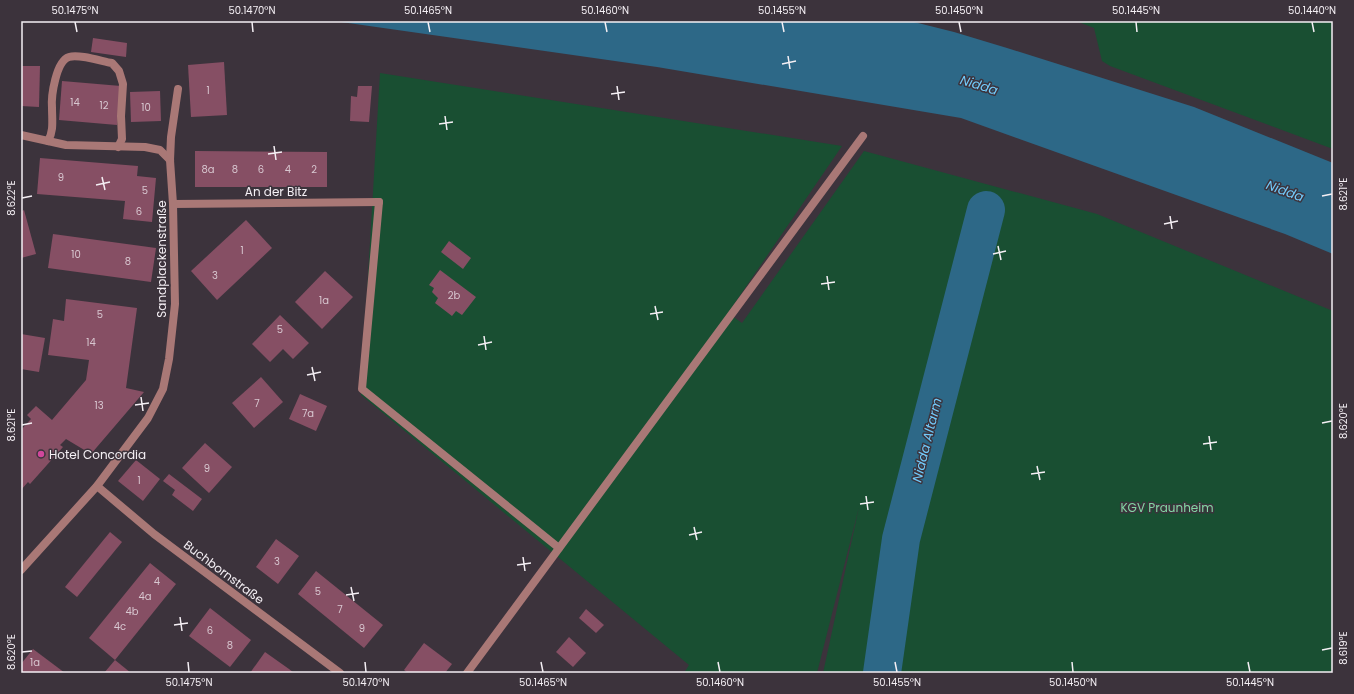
<svg xmlns="http://www.w3.org/2000/svg" width="1354" height="694" font-family="Poppins,sans-serif">
<style>
.green{fill:#194f32}
.water{fill:#2d6887}
.lines{fill:none;stroke-linecap:round;stroke-linejoin:round}
.river{stroke:#2d6887;stroke-width:38}
.building{fill:#864f64}
.lane{stroke:#a97876;stroke-width:8}
.street{stroke:#a97876;stroke-width:8}
.ticks{fill:none;stroke:#f4eff4;stroke-width:1.5}
.hotel-dot{fill:#d1479c;stroke:#3c333c;stroke-width:1.5}
.labels{text-anchor:middle;dominant-baseline:central;stroke-width:3;stroke-linejoin:round;paint-order:stroke}
.number-label{font-size:10px;fill:#d8c7d0}
.street-label{font-size:12px;fill:#f4eff4;stroke:#3c333c}
.poi-label{font-size:12px;fill:#f4eff4;stroke:#3c333c;text-anchor:start}
.park-label{font-size:12px;fill:#83d6a4;stroke:#3c333c}
.water-label{font-size:13px;font-style:italic;fill:#72cafa;stroke:#3c333c}
.neatline{fill:none;stroke:#f4eff4;stroke-width:1.5}
.ticks-label{font-size:10px;text-anchor:middle;fill:#f4eff4}
</style>
<rect width="100%" height="100%" fill="#3c333c"/>
<g class="green">
<polygon points="1076,21 1333,21 1333,149 1110,66 1102,61 1094,28"/>
<polygon points="380,73 842,146 728,313 742,323 864,151 1097,214 1333,311 1333,673 823,673 859,507 817,673 684,673 689,665 361,395"/>
</g>
<polygon class="water" points="334,21 910,21 954,32 1007,48 1194,107 1333,163 1333,254 1285,234 961,118 657,67"/>
<g class="lines">
<polyline class="river" points="882,673 901,539 986,210"/>
</g>
<g class="building">
<polygon points="93,38 127,43 126,57 91,52"/>
<polygon points="224,62 227,115 191,117 188,65"/>
<polygon points="21,66 40,66 39,107 21,106"/>
<polygon points="62,81 121,86 117,125 59,120"/>
<polygon points="358,86 372,86 369,122 350,121 351,96 357,97"/>
<polygon points="160,91 161,121 131,122 130,92"/>
<polygon points="195,151 327,152 327,187 195,187"/>
<polygon points="40,158 138,166 137,176 156,178 152,222 123,219 125,201 37,194"/>
<polygon points="24,210 36,254 21,258 21,212"/>
<polygon points="246,220 272,248 217,300 191,271"/>
<polygon points="53,234 156,248 151,282 48,268"/>
<polygon points="449,241 471,258 463,269 441,252"/>
<polygon points="440,270 476,297 462,315 456,311 452,316 435,303 438,298 432,292 434,288 429,285"/>
<polygon points="325,271 353,297 322,329 295,302"/>
<polygon points="66,299 137,308 126,388 144,392 91,454 66,439 60,445 63,447 30,484 28,482 21,490 21,430 31,419 27,415 36,406 52,420 86,380 89,360 48,355 53,319 64,321"/>
<polygon points="280,315 309,343 293,359 283,349 270,362 252,344"/>
<polygon points="21,334 45,338 39,372 21,369"/>
<polygon points="261,377 283,402 254,428 232,403"/>
<polygon points="300,394 327,406 316,431 289,419"/>
<polygon points="205,443 232,467 209,493 182,468"/>
<polygon points="136,460 160,479 143,501 118,481"/>
<polygon points="169,474 202,499 193,511 172,495 175,490 163,481"/>
<polygon points="110,532 122,542 77,597 65,587"/>
<polygon points="276,539 299,556 278,584 256,567"/>
<polygon points="150,563 176,584 115,660 89,638"/>
<polygon points="316,571 383,625 364,648 298,594"/>
<polygon points="210,608 251,640 230,667 189,636"/>
<polygon points="586,609 604,625 596,633 579,618"/>
<polygon points="569,637 586,653 573,667 556,652"/>
<polygon points="424,643 452,664 445,673 408,673 404,670"/>
<polygon points="33,649 65,673 21,673 21,664"/>
<polygon points="265,652 289,669 294,673 250,673"/>
<polygon points="115,660 131,673 104,673"/>
</g>
<g class="lines">
<g class="lane">
<path d="M48,141C54,131 52,120 52,108C51,96 56,61 69,57C79,54 101,61 112,63L119,71L123,84L121,116L122,139L118,147"/>
<polyline points="379,202 362,389 559,548"/>
<polyline points="467,673 863,136"/>
</g>
<g class="street">
<polyline points="21,135 66,145 145,147 160,150 170,160"/>
<polyline points="173,204 379,202"/>
<polyline points="97,486 154,534 340,673"/>
<polyline points="21,570 97,486 148,418 163,389 169,359 175,304 173,204 170,160 171,137 178,89"/>
</g>
</g>
<path class="ticks" d="M75,22L77,32M252,22L253,32M428,22L430,32M605,22L607,32M782,22L784,32M959,22L961,32M1136,22L1137,32M1312,22L1314,32M788,56L790,69M782,64L796,61M617,86L619,100M611,94L625,92M445,116L447,130M439,124L453,122M274,146L276,160M268,154L282,152M102,177L105,190M96,185L110,182M1322,196L1332,194M22,198L32,196M1170,216L1172,229M1164,224L1178,221M998,246L1001,260M993,254L1006,251M827,276L829,290M821,284L835,282M655,306L658,320M650,314L663,312M484,336L486,350M478,345L492,342M312,367L315,381M307,375L321,372M141,397L143,411M135,405L149,403M1322,423L1332,421M22,425L32,423M1209,436L1211,450M1203,444L1217,442M1037,466L1040,480M1031,474L1045,472M866,496L868,510M860,504L874,502M694,527L697,540M689,535L702,532M523,557L525,571M517,565L531,563M351,587L354,601M346,595L359,593M180,617L182,631M174,625L188,623M1322,650L1332,648M22,652L32,651M188,662L189,672M365,662L366,672M541,662L543,672M718,662L720,672M895,662L897,672M1072,662L1073,672M1248,662L1250,672"/>
<circle class="hotel-dot" cx="41" cy="454" r="4"/>
<g class="labels">
<g class="number-label">
<text x="208" y="90">1</text>
<text x="75" y="102">14</text>
<text x="104" y="105">12</text>
<text x="146" y="107">10</text>
<text x="208" y="169">8a</text>
<text x="235" y="169">8</text>
<text x="261" y="169">6</text>
<text x="288" y="169">4</text>
<text x="314" y="169">2</text>
<text x="61" y="177">9</text>
<text x="145" y="190">5</text>
<text x="139" y="211">6</text>
<text x="242" y="250">1</text>
<text x="76" y="254">10</text>
<text x="128" y="261">8</text>
<text x="215" y="275">3</text>
<text x="454" y="295">2b</text>
<text x="324" y="300">1a</text>
<text x="100" y="314">5</text>
<text x="280" y="329">5</text>
<text x="91" y="342">14</text>
<text x="257" y="403">7</text>
<text x="99" y="405">13</text>
<text x="308" y="413">7a</text>
<text x="207" y="468">9</text>
<text x="139" y="480">1</text>
<text x="277" y="561">3</text>
<text x="157" y="581">4</text>
<text x="318" y="591">5</text>
<text x="145" y="596">4a</text>
<text x="340" y="609">7</text>
<text x="132" y="611">4b</text>
<text x="120" y="626">4c</text>
<text x="362" y="628">9</text>
<text x="210" y="630">6</text>
<text x="230" y="645">8</text>
<text x="35" y="662">1a</text>
</g>
<g class="street-label">
<text x="276" y="191">An der Bitz</text>
<text transform="translate(161 259) rotate(-90)">Sandplackenstraße</text>
<text transform="translate(224 572) rotate(37)">Buchbornstraße</text>
</g>
<g class="poi-label">
<text x="49" y="454">Hotel Concordia</text>
</g>
<g class="park-label">
<text x="1167" y="507">KGV Praunheim</text>
</g>
<g class="water-label">
<text transform="translate(979 85) rotate(17)">Nidda</text>
<text transform="translate(1285 191) rotate(20)">Nidda</text>
<text transform="translate(927 440) rotate(-76)">Nidda Altarm</text>
</g>
</g>
<rect width="1354" height="694" fill="none" stroke="#3c333c" stroke-width="44"/>
<rect x="22" y="22" width="1310" height="650" class="neatline"/>
<g class="ticks-label">
<text x="75" y="14">50.1475°N</text>
<text x="252" y="14">50.1470°N</text>
<text x="428" y="14">50.1465°N</text>
<text x="605" y="14">50.1460°N</text>
<text x="782" y="14">50.1455°N</text>
<text x="959" y="14">50.1450°N</text>
<text x="1136" y="14">50.1445°N</text>
<text x="1312" y="14">50.1440°N</text>
<text transform="translate(1343 194) rotate(-90)" y="4">8.621°E</text>
<text transform="translate(11 198) rotate(-90)" y="4">8.622°E</text>
<text transform="translate(1343 421) rotate(-90)" y="4">8.620°E</text>
<text transform="translate(11 425) rotate(-90)" y="4">8.621°E</text>
<text transform="translate(1343 648) rotate(-90)" y="4">8.619°E</text>
<text transform="translate(11 652) rotate(-90)" y="4">8.620°E</text>
<text x="189" y="686">50.1475°N</text>
<text x="366" y="686">50.1470°N</text>
<text x="543" y="686">50.1465°N</text>
<text x="720" y="686">50.1460°N</text>
<text x="897" y="686">50.1455°N</text>
<text x="1073" y="686">50.1450°N</text>
<text x="1250" y="686">50.1445°N</text>
</g>
</svg>
